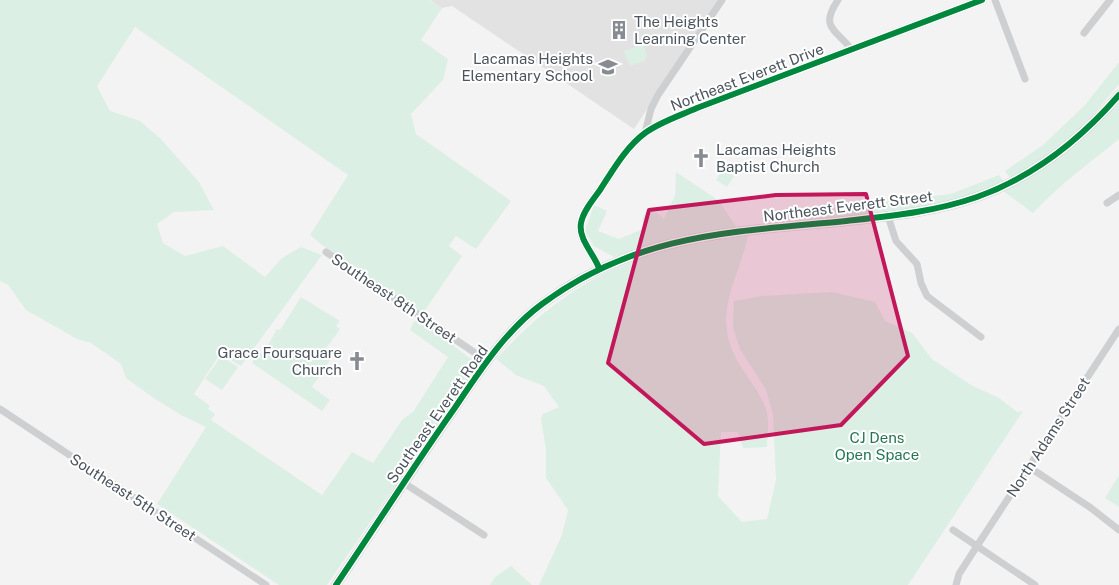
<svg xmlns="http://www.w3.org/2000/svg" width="1119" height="585" font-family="'Public Sans',sans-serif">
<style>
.education{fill:#e2e2e3}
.green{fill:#dcefe4}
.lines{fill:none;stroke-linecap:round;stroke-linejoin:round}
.minor{stroke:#cdcfd1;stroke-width:7}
.tertiary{stroke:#cdcfd1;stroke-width:9}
.secondary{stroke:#cecfd1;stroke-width:10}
.cycleway-casing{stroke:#fff;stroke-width:9}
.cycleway{stroke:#00873e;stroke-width:6}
.marked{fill:#c2185b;fill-opacity:0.2;stroke:#c2185b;stroke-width:4;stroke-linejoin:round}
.labels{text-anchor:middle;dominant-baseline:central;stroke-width:4;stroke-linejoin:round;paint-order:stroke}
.poi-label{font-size:15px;fill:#4c555e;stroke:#fff;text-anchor:start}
.street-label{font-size:15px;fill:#4c555e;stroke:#fff}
.park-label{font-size:15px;fill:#257752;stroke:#fff}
</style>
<rect width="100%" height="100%" fill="#f4f3f3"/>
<polygon class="education" points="430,0 719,0 634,129 452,6 442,8"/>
<g class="green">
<polygon points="0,0 429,0 442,8 421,40 448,59 443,80 411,114 416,134 511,201 476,249 456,236 449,246 462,256 423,313 322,245 310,235 348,175 135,27 97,86 110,111 140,121 161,139 199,182 214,210 174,212 157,224 163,243 185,256 223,246 265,277 282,258 301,247 322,255 241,366 220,354 194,394 210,406 208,409 215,414 211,420 322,495 352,452 373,463 402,420 413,412 448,357 410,330 413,323 417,320 420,320 476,363 475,369 327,585 279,585 157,504 206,427 183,416 155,399 126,378 121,364 91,343 77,339 26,310 8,285 0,281"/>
<polygon points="643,44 647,55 645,61 630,66 624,51"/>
<polygon points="1119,62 1119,84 1081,130 1051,154 1010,178 1005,171 1043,145 1085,105"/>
<path d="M1119,103V139C1090,163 1059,185 1033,213L1003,191L1083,136Z"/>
<polygon points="723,169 734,176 727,187 716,180"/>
<polygon points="676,172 718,200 737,228 672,238 614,257 594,246 585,231 594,205 607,211 598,231 619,239 643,229 643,217 647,211 657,213 664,219 675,195"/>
<polygon points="999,175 1004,182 950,203 849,216 809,220 806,210 951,194"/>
<path d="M748,235C742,268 722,298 727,331C731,363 756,381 766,409C770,421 767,435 767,447L743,448L738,432H721L718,496L742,522L767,519L776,480L773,414L766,390L740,349L733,327L734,301L762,296L832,292L875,302L885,321L912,333L932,359L971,385L999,398L1017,412L1023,411L908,585H539L562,535L568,510L546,478V450L541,419L543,414L559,407L544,386L516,375L496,359C513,341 530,324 549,309C605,264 678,239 748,235Z"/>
<polygon points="301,297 340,321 336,326 340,329 325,350 327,351 323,356 330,360 312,387 330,400 322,411 252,363 258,352 263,354 277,329 280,330"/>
<polygon points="221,356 238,367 222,390 205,379"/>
<polygon points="1119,475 1119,507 1105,498"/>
<polygon points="511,566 532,585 490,585 495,577"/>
</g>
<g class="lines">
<g class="minor">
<path d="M838,0C819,28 836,29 852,50"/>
<polyline points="995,0 1025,79"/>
<polyline points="1084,33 1110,0"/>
<polyline points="645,133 651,109 658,95 722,0"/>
<polyline points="1107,203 1119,195"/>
<polyline points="888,216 896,241 917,264 921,283 927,296 981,337"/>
<polyline points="326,252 487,361"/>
<polyline points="0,409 266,585"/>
<polyline points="1029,467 1091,508 1119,530"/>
<polyline points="404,483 484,535"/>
<polyline points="953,530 1035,585"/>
<polyline points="956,585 959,574 977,546 1119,329"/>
</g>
<path class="tertiary" d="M599,268C594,254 578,239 581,223C583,211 593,200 600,190C613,170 626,147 645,133C660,122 679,116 697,108L982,0"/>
<path class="secondary" d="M336,585C376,526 413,467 454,409C479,372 505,331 542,304C638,233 733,232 846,221C891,216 934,212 977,197C1033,177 1080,140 1119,95"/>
<g class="cycleway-casing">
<g id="cycleway">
<path d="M599,268C594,254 578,239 581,223C583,211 593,200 600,190C613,170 626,147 645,133C660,122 679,116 697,108L982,0"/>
<path d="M336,585C376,526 413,467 454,409C479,372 505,331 542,304C638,233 733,232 846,221C891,216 934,212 977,197C1033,177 1080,140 1119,95"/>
</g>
</g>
<use href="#cycleway" class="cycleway"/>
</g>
<path class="marked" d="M866,194L908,356L841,425L704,444L608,363L649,210L776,195Z"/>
<defs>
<g id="building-bare" transform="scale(1.5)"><path d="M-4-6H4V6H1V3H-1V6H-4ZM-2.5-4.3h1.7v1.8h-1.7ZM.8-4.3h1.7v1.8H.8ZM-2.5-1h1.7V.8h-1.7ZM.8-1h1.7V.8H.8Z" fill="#878c92" stroke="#fff" stroke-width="2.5" paint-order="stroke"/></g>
<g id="school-bare" transform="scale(1.5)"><path d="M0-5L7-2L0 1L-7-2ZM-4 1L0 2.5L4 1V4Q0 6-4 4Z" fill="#878c92" stroke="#fff" stroke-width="2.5" paint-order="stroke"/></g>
<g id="church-bare" transform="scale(1.5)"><path d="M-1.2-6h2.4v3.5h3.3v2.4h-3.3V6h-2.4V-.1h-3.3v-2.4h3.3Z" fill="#878c92" stroke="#fff" stroke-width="2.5" paint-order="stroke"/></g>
</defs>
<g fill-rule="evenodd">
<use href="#building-bare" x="619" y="30"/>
<use href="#school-bare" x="608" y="67"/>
<use href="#church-bare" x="701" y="158"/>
<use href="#church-bare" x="357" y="361"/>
</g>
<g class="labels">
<g class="poi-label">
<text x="634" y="21">The Heights<tspan x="634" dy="17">Learning Center</tspan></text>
<text x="593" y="58" text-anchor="end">Lacamas Heights<tspan x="593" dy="17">Elementary School</tspan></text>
<text x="716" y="149">Lacamas Heights<tspan x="716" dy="17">Baptist Church</tspan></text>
<text x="342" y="352" text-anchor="end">Grace Foursquare<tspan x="342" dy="17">Church</tspan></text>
</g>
<g class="street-label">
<text transform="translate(747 77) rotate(-21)">Northeast Everett Drive</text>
<text transform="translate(848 206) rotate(-7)">Northeast Everett Street</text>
<text transform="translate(394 298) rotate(34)">Southeast 8th Street</text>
<text transform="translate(437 414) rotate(-55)">Southeast Everett Road</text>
<text transform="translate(1048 437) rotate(-57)">North Adams Street</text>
<text transform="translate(133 497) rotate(33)">Southeast 5th Street</text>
</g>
<g class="park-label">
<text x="877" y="437">CJ Dens<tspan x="877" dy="17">Open Space</tspan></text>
</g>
</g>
</svg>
